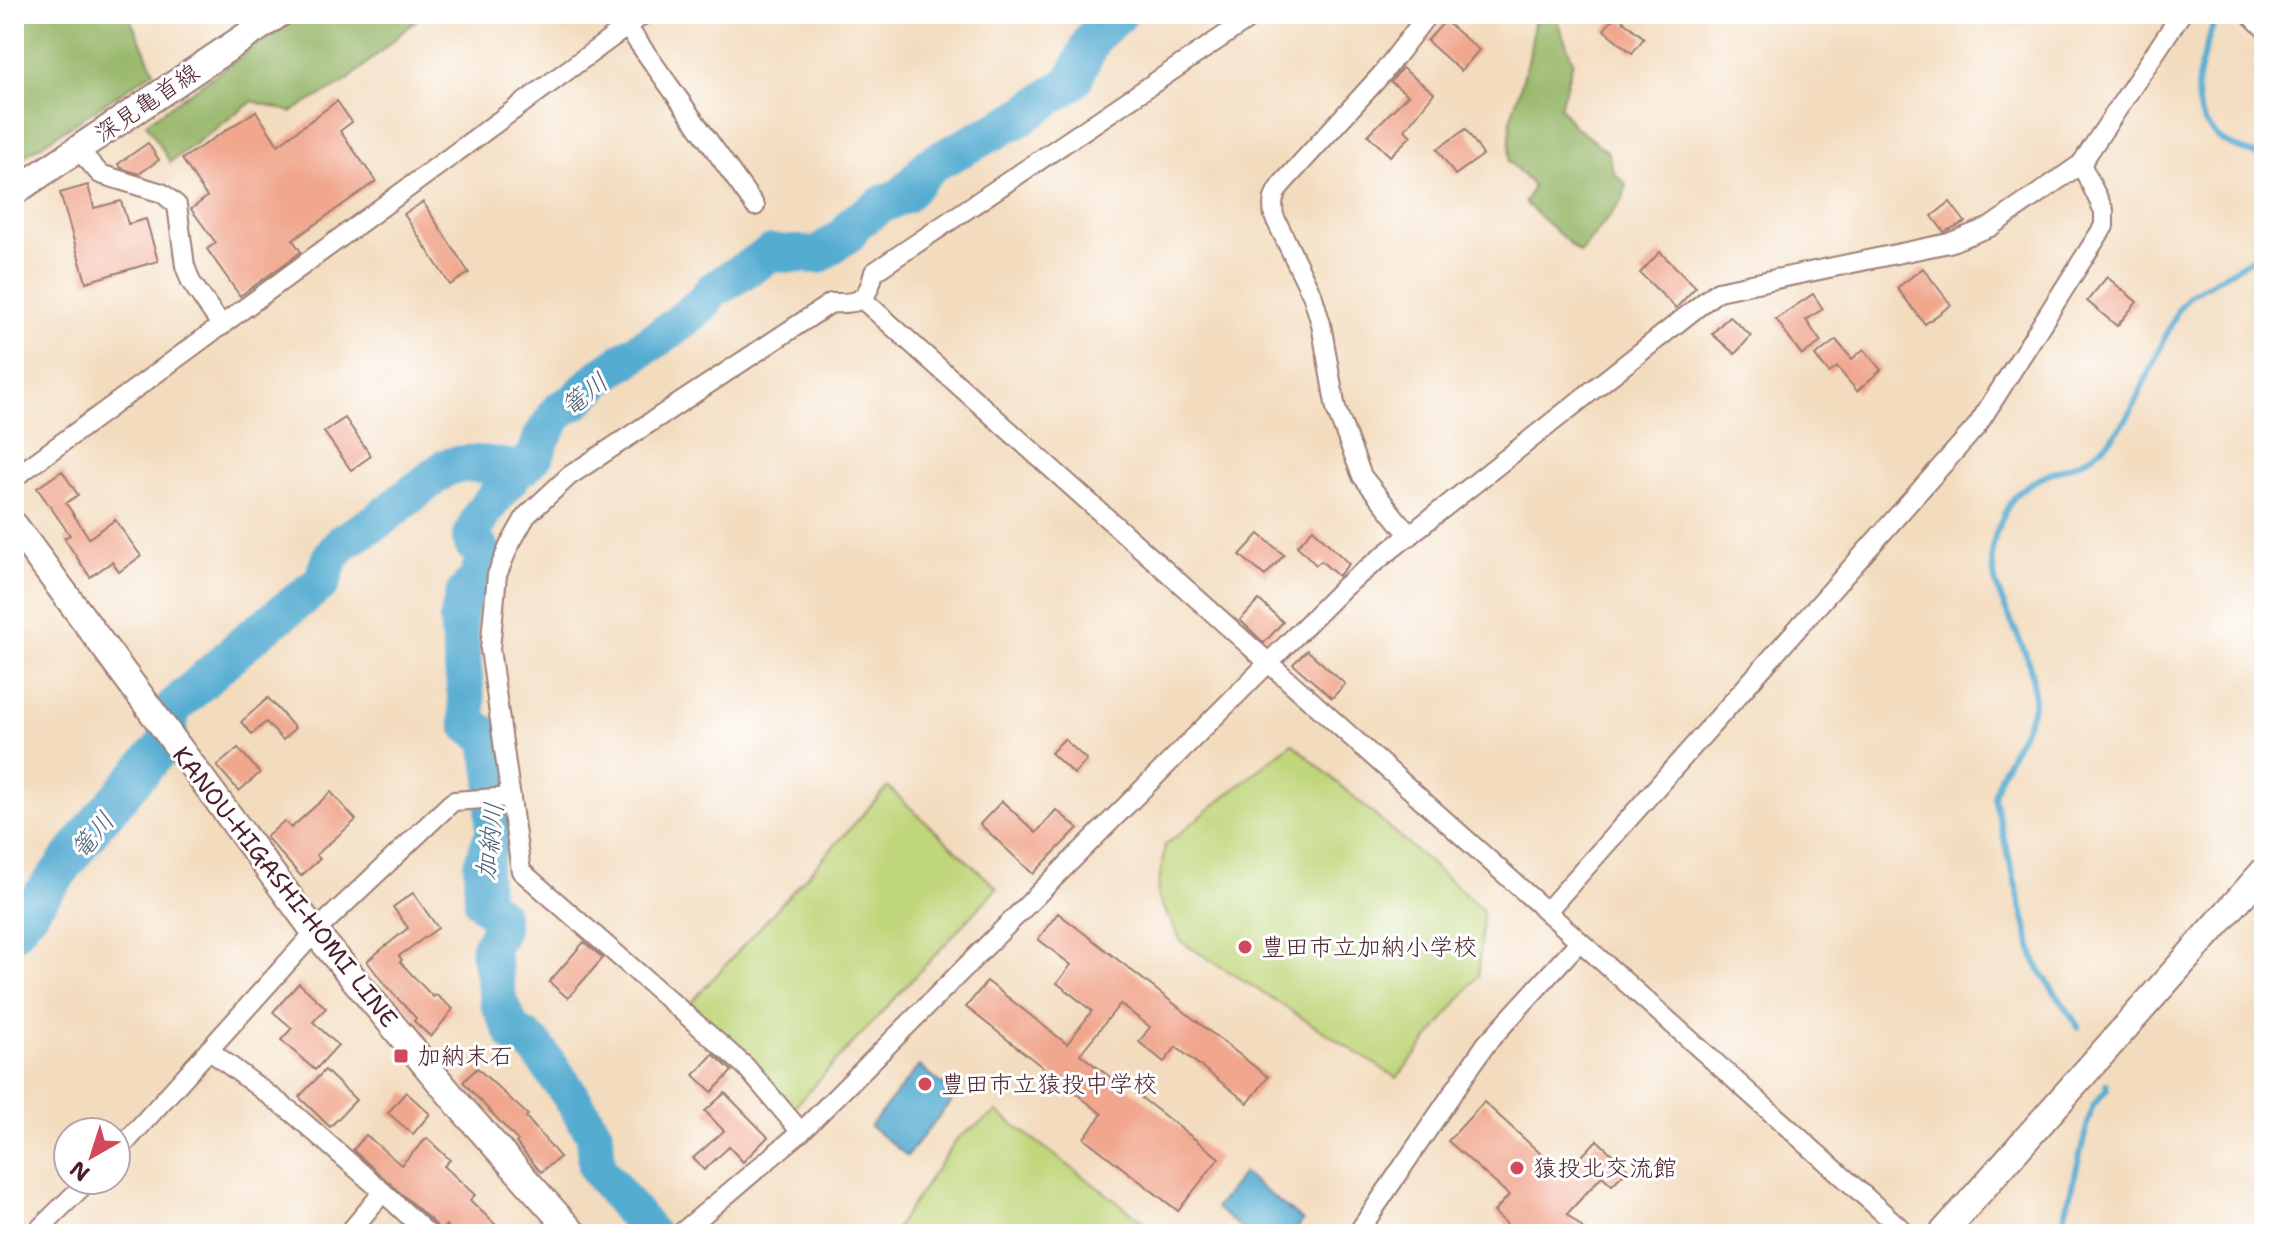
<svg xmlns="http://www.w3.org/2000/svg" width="2278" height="1248" font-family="'Shantell Sans','Klee One',sans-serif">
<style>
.green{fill:#c0d67a;stroke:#857a52;stroke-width:2}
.forest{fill:#98b76a;stroke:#716b4a;stroke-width:2}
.water{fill:#54acd1;stroke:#4f667e;stroke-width:2}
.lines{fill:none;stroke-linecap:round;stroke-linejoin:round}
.stream{stroke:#54acd1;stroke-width:6}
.river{stroke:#54acd1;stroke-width:38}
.building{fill:#f1a78e}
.street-casing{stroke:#9e7e74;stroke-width:22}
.secondary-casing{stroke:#9e7e74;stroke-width:30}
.street{stroke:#fff;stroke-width:18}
.secondary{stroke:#fff;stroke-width:26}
.poi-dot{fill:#d1495b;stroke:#fff;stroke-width:3}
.labels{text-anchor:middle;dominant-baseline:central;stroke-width:6;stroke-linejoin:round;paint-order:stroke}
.street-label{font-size:24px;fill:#4a1f2b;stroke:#fff}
.poi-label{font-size:24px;fill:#4a1f2b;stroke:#fff;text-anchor:start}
.water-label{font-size:26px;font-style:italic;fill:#4e5e76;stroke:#fff}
</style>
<rect width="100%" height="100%" fill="#fff"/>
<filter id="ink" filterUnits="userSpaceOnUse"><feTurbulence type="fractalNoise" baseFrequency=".0125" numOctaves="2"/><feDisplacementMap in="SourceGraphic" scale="16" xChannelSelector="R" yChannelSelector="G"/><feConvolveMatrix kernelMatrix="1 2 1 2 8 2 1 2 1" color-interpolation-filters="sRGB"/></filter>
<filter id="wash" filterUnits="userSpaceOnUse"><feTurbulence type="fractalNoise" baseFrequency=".006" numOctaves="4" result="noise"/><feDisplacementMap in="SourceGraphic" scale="32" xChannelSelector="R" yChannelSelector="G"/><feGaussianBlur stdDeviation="1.8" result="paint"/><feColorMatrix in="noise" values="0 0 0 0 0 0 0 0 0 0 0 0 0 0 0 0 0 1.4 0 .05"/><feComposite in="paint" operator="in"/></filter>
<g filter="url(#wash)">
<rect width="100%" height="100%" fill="#f3dcbe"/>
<g class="green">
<polygon points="1292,743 1483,910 1478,976 1397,1078 1182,942 1157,895 1165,845"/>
<polygon points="888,787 997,888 794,1107 749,1057 688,1006"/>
<polygon points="997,1112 1160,1234 892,1234 958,1138"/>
</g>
<g class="forest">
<polygon points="14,14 128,14 154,71 14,163"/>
<polygon points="302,14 423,14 347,81 291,112 253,101 170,162 146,123"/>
<polygon points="1556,18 1573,61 1560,107 1574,126 1607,151 1614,173 1626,184 1623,199 1580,253 1525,203 1533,186 1509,161 1511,118 1529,58 1534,22"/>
</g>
<g class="water">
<polygon points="919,1066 956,1095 907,1156 870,1126"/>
<polygon points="1243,1173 1303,1221 1293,1234 1249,1234 1216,1208"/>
</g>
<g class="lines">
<g class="stream">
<path d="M2217,14C2204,55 2177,110 2223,141C2236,149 2251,152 2264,158"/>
<path d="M2078,1027C2065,1002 2045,984 2034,958L1994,798C1999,761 2034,728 2034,696C2035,638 1977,593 1996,533C2001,520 2007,505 2016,495C2034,476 2060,472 2082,461C2102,451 2117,434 2129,415L2178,310L2190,295L2264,252"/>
<polyline points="2060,1234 2092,1107 2107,1089 2106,1084"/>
</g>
<g class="river">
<path d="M14,931L99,820L167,742L170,716L174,707L250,638L322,582L330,558L344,541L376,522L445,468C468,460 494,465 517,470"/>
<polyline points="650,1234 597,1168 595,1135 568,1092 536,1047 524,1037 515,1036 499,1003 489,949 499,931 499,916 483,902 482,865 494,833 495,778 488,736 469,725 458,620 464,594 477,580 484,558 481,549 473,544 471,537 482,513 517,470 525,466 537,452 542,437 559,410 574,402 600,377 674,327 701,305 713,290 772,253 818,255 849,233 853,224 883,204 904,195 930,165 1020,118 1073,81 1093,37 1119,14"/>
</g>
</g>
<g id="blocks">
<g class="building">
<polygon points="1616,15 1644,38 1632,53 1604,30"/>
<polygon points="1445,21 1479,50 1461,71 1427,41"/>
<polygon points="1402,68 1434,93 1405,130 1411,136 1390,156 1368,135 1408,95 1391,82"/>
<polygon points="337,101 352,122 340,131 376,181 293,240 301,252 240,296 207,249 216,243 191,209 207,197 182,159 256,111 278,145"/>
<polygon points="1466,129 1483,155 1455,175 1437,149"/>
<polygon points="148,143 159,160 139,174 121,168 118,164"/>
<polygon points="88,185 94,208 121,201 128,224 146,219 158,261 86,282 60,193"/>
<polygon points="423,202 469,273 450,285 404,214"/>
<polygon points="1950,202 1965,222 1944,232 1932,216"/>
<polygon points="1660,252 1696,287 1676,308 1640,273"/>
<polygon points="1923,268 1951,305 1925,324 1897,288"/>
<polygon points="2107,277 2137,302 2117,326 2087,301"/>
<polygon points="1813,294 1823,309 1806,320 1821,342 1802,355 1776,319"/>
<polygon points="1729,316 1751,336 1735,354 1712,334"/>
<polygon points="1836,340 1852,359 1864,349 1881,370 1857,391 1837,367 1829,373 1815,356"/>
<polygon points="345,418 371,456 351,470 324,432"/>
<polygon points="62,471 78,495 66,503 89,538 115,520 141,556 119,572 112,562 90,577 64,538 70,535 37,488"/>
<polygon points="1313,529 1349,564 1338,576 1321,561 1316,565 1297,546"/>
<polygon points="1259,534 1284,555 1265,576 1240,555"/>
<polygon points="1259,600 1283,622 1264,643 1240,620"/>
<polygon points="1307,650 1345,684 1332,698 1293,664"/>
<polygon points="268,698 295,728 283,740 266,722 252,734 241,722"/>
<polygon points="1064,739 1087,760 1074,774 1051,753"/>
<polygon points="238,748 260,773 239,791 217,766"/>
<polygon points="331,792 356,820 316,855 320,859 301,876 266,837 284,821 291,828"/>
<polygon points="1002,801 1036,833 1056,810 1078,828 1033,874 980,824"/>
<polygon points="413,893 438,928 399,956 402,960 400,962 433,997 436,995 453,1009 431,1037 414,1021 416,1018 385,985 367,961 408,928 393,907"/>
<polygon points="1058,913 1268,1077 1248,1103 1176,1047 1164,1062 1139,1042 1150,1027 1120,1004 1080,1054 1123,1087 1125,1085 1219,1158 1178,1211 1084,1138 1102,1114 966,1007 987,981 1067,1044 1092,1011 1057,983 1071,965 1038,939"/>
<polygon points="584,942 603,958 568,998 549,982"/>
<polygon points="299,983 326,1008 313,1022 338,1045 315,1070 281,1040 292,1028 273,1012"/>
<polygon points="713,1054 732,1071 712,1092 694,1075"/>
<polygon points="477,1068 528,1115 526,1117 560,1157 541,1172 516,1143 518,1141 463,1082"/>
<polygon points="325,1070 356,1100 330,1127 299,1097"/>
<polygon points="406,1092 430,1114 413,1134 388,1113"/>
<polygon points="725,1093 768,1137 743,1162 729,1147 704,1170 693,1158 724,1131 705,1111"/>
<polygon points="1484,1102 1564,1175 1597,1140 1628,1169 1612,1185 1602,1176 1567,1214 1589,1234 1499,1234 1507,1224 1494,1212 1509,1195 1448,1141"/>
<polygon points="366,1135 401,1165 427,1138 450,1160 444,1166 475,1195 470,1200 505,1234 454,1234 446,1225 440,1232 436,1225 353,1150"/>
</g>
</g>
</g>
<g filter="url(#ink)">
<use href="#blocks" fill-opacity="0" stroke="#9e7e74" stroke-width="2"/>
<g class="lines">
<g class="street-casing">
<g id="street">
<polyline points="618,14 755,206"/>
<polyline points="2250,14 2264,28"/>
<polyline points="78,149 100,174 162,193 177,205 185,266 191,282 222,326"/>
<polyline points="861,298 1907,1234"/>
<polyline points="14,478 644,14"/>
<path d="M1410,536L1362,476L1336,409L1321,324L1313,297L1274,216C1272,203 1273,195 1281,185L1382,74L1428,14"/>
<polyline points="1547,911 1977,426 2104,226 2104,211 2081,164"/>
<polyline points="209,1050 293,1113 383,1192 348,1234"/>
<path d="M801,1132L746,1067L521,871L490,649L497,575L509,546L526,516L569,476L831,303C861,304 867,301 874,272L1256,14"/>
<polyline points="116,1153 315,932 450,804 454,801 511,797"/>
<polyline points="383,1192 428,1234"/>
<polyline points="34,1234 89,1180"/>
<polyline points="680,1234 801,1132 1345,586 1718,291 1949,243 1990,227 2081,164 2181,14"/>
<polyline points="1357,1234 1486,1044 1579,942"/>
</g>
</g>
<g class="secondary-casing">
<g id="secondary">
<polyline points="14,192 279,14"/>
<polyline points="14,525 315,932 464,1111 574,1234"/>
<polyline points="1942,1234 2264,871"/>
</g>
</g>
<use href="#street" class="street"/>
<use href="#secondary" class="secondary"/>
</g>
</g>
<g class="poi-dot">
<circle cx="1245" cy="947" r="8"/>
<rect x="393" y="1048" width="16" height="16" rx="4"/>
<circle cx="925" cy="1084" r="8"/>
<circle cx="1517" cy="1168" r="8"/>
</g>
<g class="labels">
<g class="street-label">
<text transform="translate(147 103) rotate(-34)">深見亀首線</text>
<text transform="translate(285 887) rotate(52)">KANOU-HIGASHI-HOMI LINE</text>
</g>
<g class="poi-label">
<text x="1261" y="947">豊田市立加納小学校</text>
<text x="417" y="1056">加納末石</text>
<text x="941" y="1084">豊田市立猿投中学校</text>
<text x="1533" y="1168">猿投北交流館</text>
</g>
<g class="water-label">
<text transform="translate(584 394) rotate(-39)">篭川</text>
<text transform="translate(92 835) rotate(-51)">篭川</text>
<text transform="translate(489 841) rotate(-83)">加納川</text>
</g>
</g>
<rect width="2278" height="1248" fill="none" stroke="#fff" stroke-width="48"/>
<g transform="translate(92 1156) rotate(219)"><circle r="38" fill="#ffffff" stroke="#b7a5aa" stroke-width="2"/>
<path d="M0-6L14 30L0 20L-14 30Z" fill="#d1495b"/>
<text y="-12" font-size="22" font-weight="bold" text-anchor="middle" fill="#4a1f2b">N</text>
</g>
</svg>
